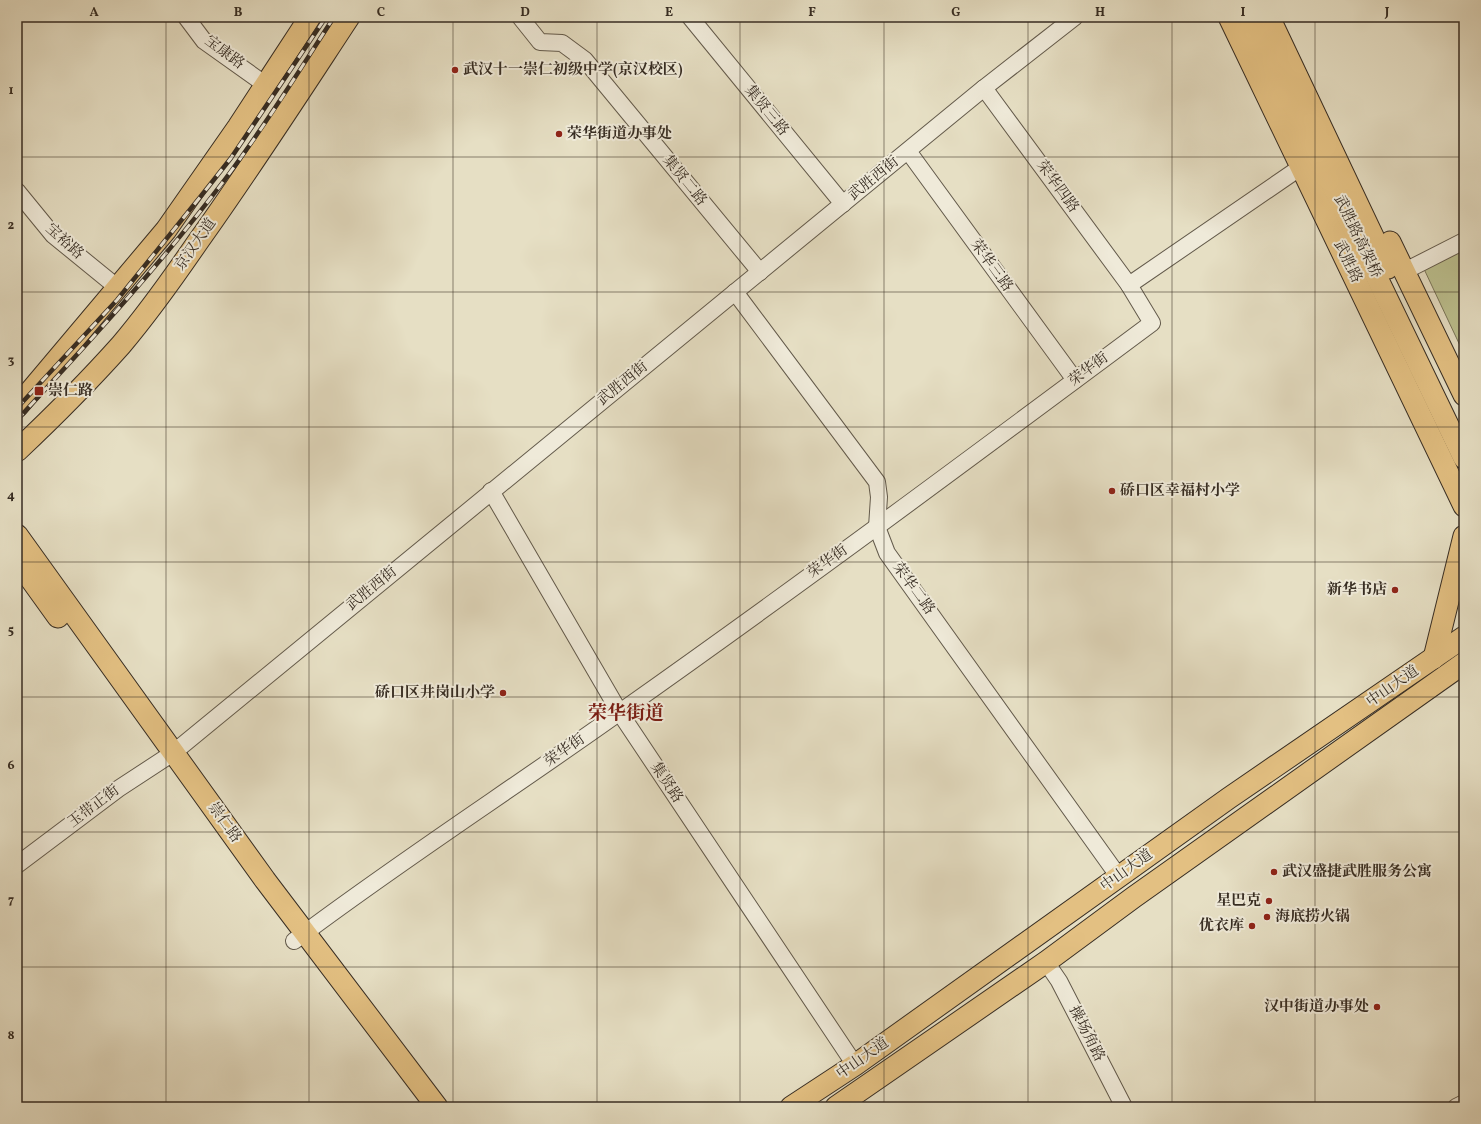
<svg xmlns="http://www.w3.org/2000/svg" width="1481" height="1124" font-family="Vollkorn,'Noto Serif SC',serif">
<style>
.green{fill:#bcc08f;stroke:#7a7659}
.lines{fill:none;stroke-linecap:round;stroke-linejoin:round}
.minor-casing{stroke:#635a4b;stroke-width:18}
.major-casing{stroke:#372d23;stroke-width:23}
.minor{stroke:#efead9;stroke-width:16}
.major{stroke:#e3c082;stroke-width:21}
.rail-casing{stroke:#372d23;stroke-width:4.5}
.rail{stroke:#efead9;stroke-width:3;stroke-dasharray:9;stroke-linecap:butt}
.grid{fill:none;stroke:#372d23;stroke-width:1;stroke-opacity:0.55}
.poi-dot{fill:#8f2418;stroke:#efead9;stroke-width:1.5}
.labels{text-anchor:middle;dominant-baseline:central;stroke-width:4;stroke-linejoin:round;paint-order:stroke}
.street-label{font-size:15px;fill:#372d23;stroke:#efead9}
.poi-label{font-size:15px;font-weight:bold;fill:#372d23;stroke:#efead9;text-anchor:start}
.district-label{font-size:19px;font-weight:bold;fill:#7a1f14;stroke:#efead9}
.neatline{fill:none;stroke:#372d23;stroke-width:1.5}
.grid-label{font-size:13px;text-anchor:middle;font-weight:bold;fill:#372d23}
</style>
<rect width="100%" height="100%" fill="#e6dfc4"/>
<filter id="stains"><feTurbulence type="fractalNoise" baseFrequency=".005" numOctaves="4"/><feColorMatrix values="0 0 0 0 .2 0 0 0 0 .09 0 0 0 0 .02 0 0 0 .5 -.17"/></filter>
<radialGradient id="worn" r=".72"><stop offset=".6" stop-color="#630" stop-opacity="0"/><stop offset="1" stop-color="#630" stop-opacity=".3"/></radialGradient>
<polygon class="green" points="1464,248 1464,354 1424,269"/>
<g class="lines">
<g class="minor-casing">
<g id="minor">
<polyline points="186,17 204,41 266,85"/>
<polyline points="520,17 540,42 562,43 585,60 760,272"/>
<polyline points="690,17 843,204"/>
<polyline points="984,88 1129,285"/>
<polyline points="908,151 1075,380"/>
<polyline points="17,191 53,235 118,288"/>
<polyline points="1405,271 1464,241"/>
<polyline points="735,292 877,482 879,497 877,527 887,553 1119,877"/>
<polyline points="491,491 620,713 855,1065"/>
<polyline points="17,865 118,789 173,753 984,88 1075,17"/>
<path d="M294,941C400,861 512,789 620,712C800,585 976,454 1152,323L1129,285L1301,167"/>
<polyline points="1046,962 1059,981 1124,1107"/>
<polyline points="1456,1107 1464,1103"/>
</g>
</g>
<g class="major-casing">
<g id="major">
<polyline points="1229,17 1464,506"/>
<polyline points="1251,17 1464,458"/>
<polyline points="1269,17 1388,268"/>
<polyline points="1390,242 1464,395"/>
<polyline points="17,407 166,230 238,127 310,17"/>
<path d="M17,451C53,417 88,382 121,345C148,313 173,278 197,243C250,169 299,93 349,17"/>
<polyline points="17,535 265,880 437,1107"/>
<polyline points="17,560 58,617"/>
<polyline points="1434,658 1464,536"/>
<polyline points="791,1107 855,1065 1229,798 1464,637"/>
<polyline points="836,1107 1046,962 1134,897 1464,663"/>
</g>
</g>
<use href="#minor" class="minor"/>
<use href="#major" class="major"/>
<g class="rail-casing">
<g id="rail">
<polyline points="17,408 117,300 201,196 231,158 326,17"/>
<path d="M17,420C89,342 162,263 226,178C265,126 299,71 334,17"/>
</g>
</g>
<use href="#rail" class="rail"/>
</g>
<path class="grid" d="M166,17V1107M309,17V1107M453,17V1107M597,17V1107M740,17V1107M884,17V1107M1028,17V1107M1172,17V1107M1315,17V1107M17,157H1464M17,292H1464M17,427H1464M17,562H1464M17,697H1464M17,832H1464M17,967H1464"/>
<g class="poi-dot">
<circle cx="455" cy="70" r="4"/>
<circle cx="559" cy="134" r="4"/>
<rect x="34" y="386" width="10" height="10" rx="2"/>
<circle cx="1112" cy="491" r="4"/>
<circle cx="1395" cy="590" r="4"/>
<circle cx="503" cy="693" r="4"/>
<circle cx="1274" cy="872" r="4"/>
<circle cx="1269" cy="901" r="4"/>
<circle cx="1267" cy="917" r="4"/>
<circle cx="1252" cy="926" r="4"/>
<circle cx="1377" cy="1007" r="4"/>
</g>
<g class="labels">
<g class="street-label">
<text transform="translate(224 53) rotate(37)">宝康路</text>
<text transform="translate(766 111) rotate(51)">集贤三路</text>
<text transform="translate(874 179) rotate(-39)">武胜西街</text>
<text transform="translate(684 181) rotate(51)">集贤二路</text>
<text transform="translate(1057 187) rotate(54)">荣华四路</text>
<text transform="translate(1357 237) rotate(64)">武胜路高架桥</text>
<text transform="translate(64 242) rotate(42)">宝裕路</text>
<text transform="translate(196 245) rotate(-55)">京汉大道</text>
<text transform="translate(1347 262) rotate(64)">武胜路</text>
<text transform="translate(991 266) rotate(54)">荣华三路</text>
<text transform="translate(1089 370) rotate(-37)">荣华街</text>
<text transform="translate(623 384) rotate(-39)">武胜西街</text>
<text transform="translate(828 562) rotate(-36)">荣华街</text>
<text transform="translate(372 589) rotate(-39)">武胜西街</text>
<text transform="translate(913 589) rotate(54)">荣华二路</text>
<text transform="translate(1393 687) rotate(-35)">中山大道</text>
<text transform="translate(565 751) rotate(-35)">荣华街</text>
<text transform="translate(666 783) rotate(56)">集贤路</text>
<text transform="translate(94 807) rotate(-37)">玉带正街</text>
<text transform="translate(224 823) rotate(54)">崇仁路</text>
<text transform="translate(1127 871) rotate(-36)">中山大道</text>
<text transform="translate(1086 1034) rotate(63)">操场角路</text>
<text transform="translate(863 1059) rotate(-35)">中山大道</text>
</g>
<g class="poi-label">
<text x="463" y="70">武汉十一崇仁初级中学(京汉校区)</text>
<text x="567" y="134">荣华街道办事处</text>
<text x="48" y="391">崇仁路</text>
<text x="1120" y="491">硚口区幸福村小学</text>
<text x="1387" y="590" text-anchor="end">新华书店</text>
<text x="495" y="693" text-anchor="end">硚口区井岗山小学</text>
<text x="1282" y="872">武汉盛捷武胜服务公寓</text>
<text x="1261" y="901" text-anchor="end">星巴克</text>
<text x="1275" y="917">海底捞火锅</text>
<text x="1244" y="926" text-anchor="end">优衣库</text>
<text x="1369" y="1007" text-anchor="end">汉中街道办事处</text>
</g>
<g class="district-label">
<text x="626" y="714">荣华街道</text>
</g>
</g>
<rect width="1481" height="1124" fill="none" stroke="#e6dfc4" stroke-width="44"/>
<rect x="22" y="22" width="1437" height="1080" class="neatline"/>
<g class="grid-label">
<text x="94" y="16">A</text>
<text x="238" y="16">B</text>
<text x="381" y="16">C</text>
<text x="525" y="16">D</text>
<text x="669" y="16">E</text>
<text x="812" y="16">F</text>
<text x="956" y="16">G</text>
<text x="1100" y="16">H</text>
<text x="1243" y="16">I</text>
<text x="1387" y="16">J</text>
<text x="11" y="94">1</text>
<text x="11" y="229">2</text>
<text x="11" y="364">3</text>
<text x="11" y="499">4</text>
<text x="11" y="634">5</text>
<text x="11" y="769">6</text>
<text x="11" y="904">7</text>
<text x="11" y="1039">8</text>
</g>
<rect width="100%" height="100%" filter="url(#stains)"/>
<rect width="100%" height="100%" fill="url(#worn)"/>
</svg>
